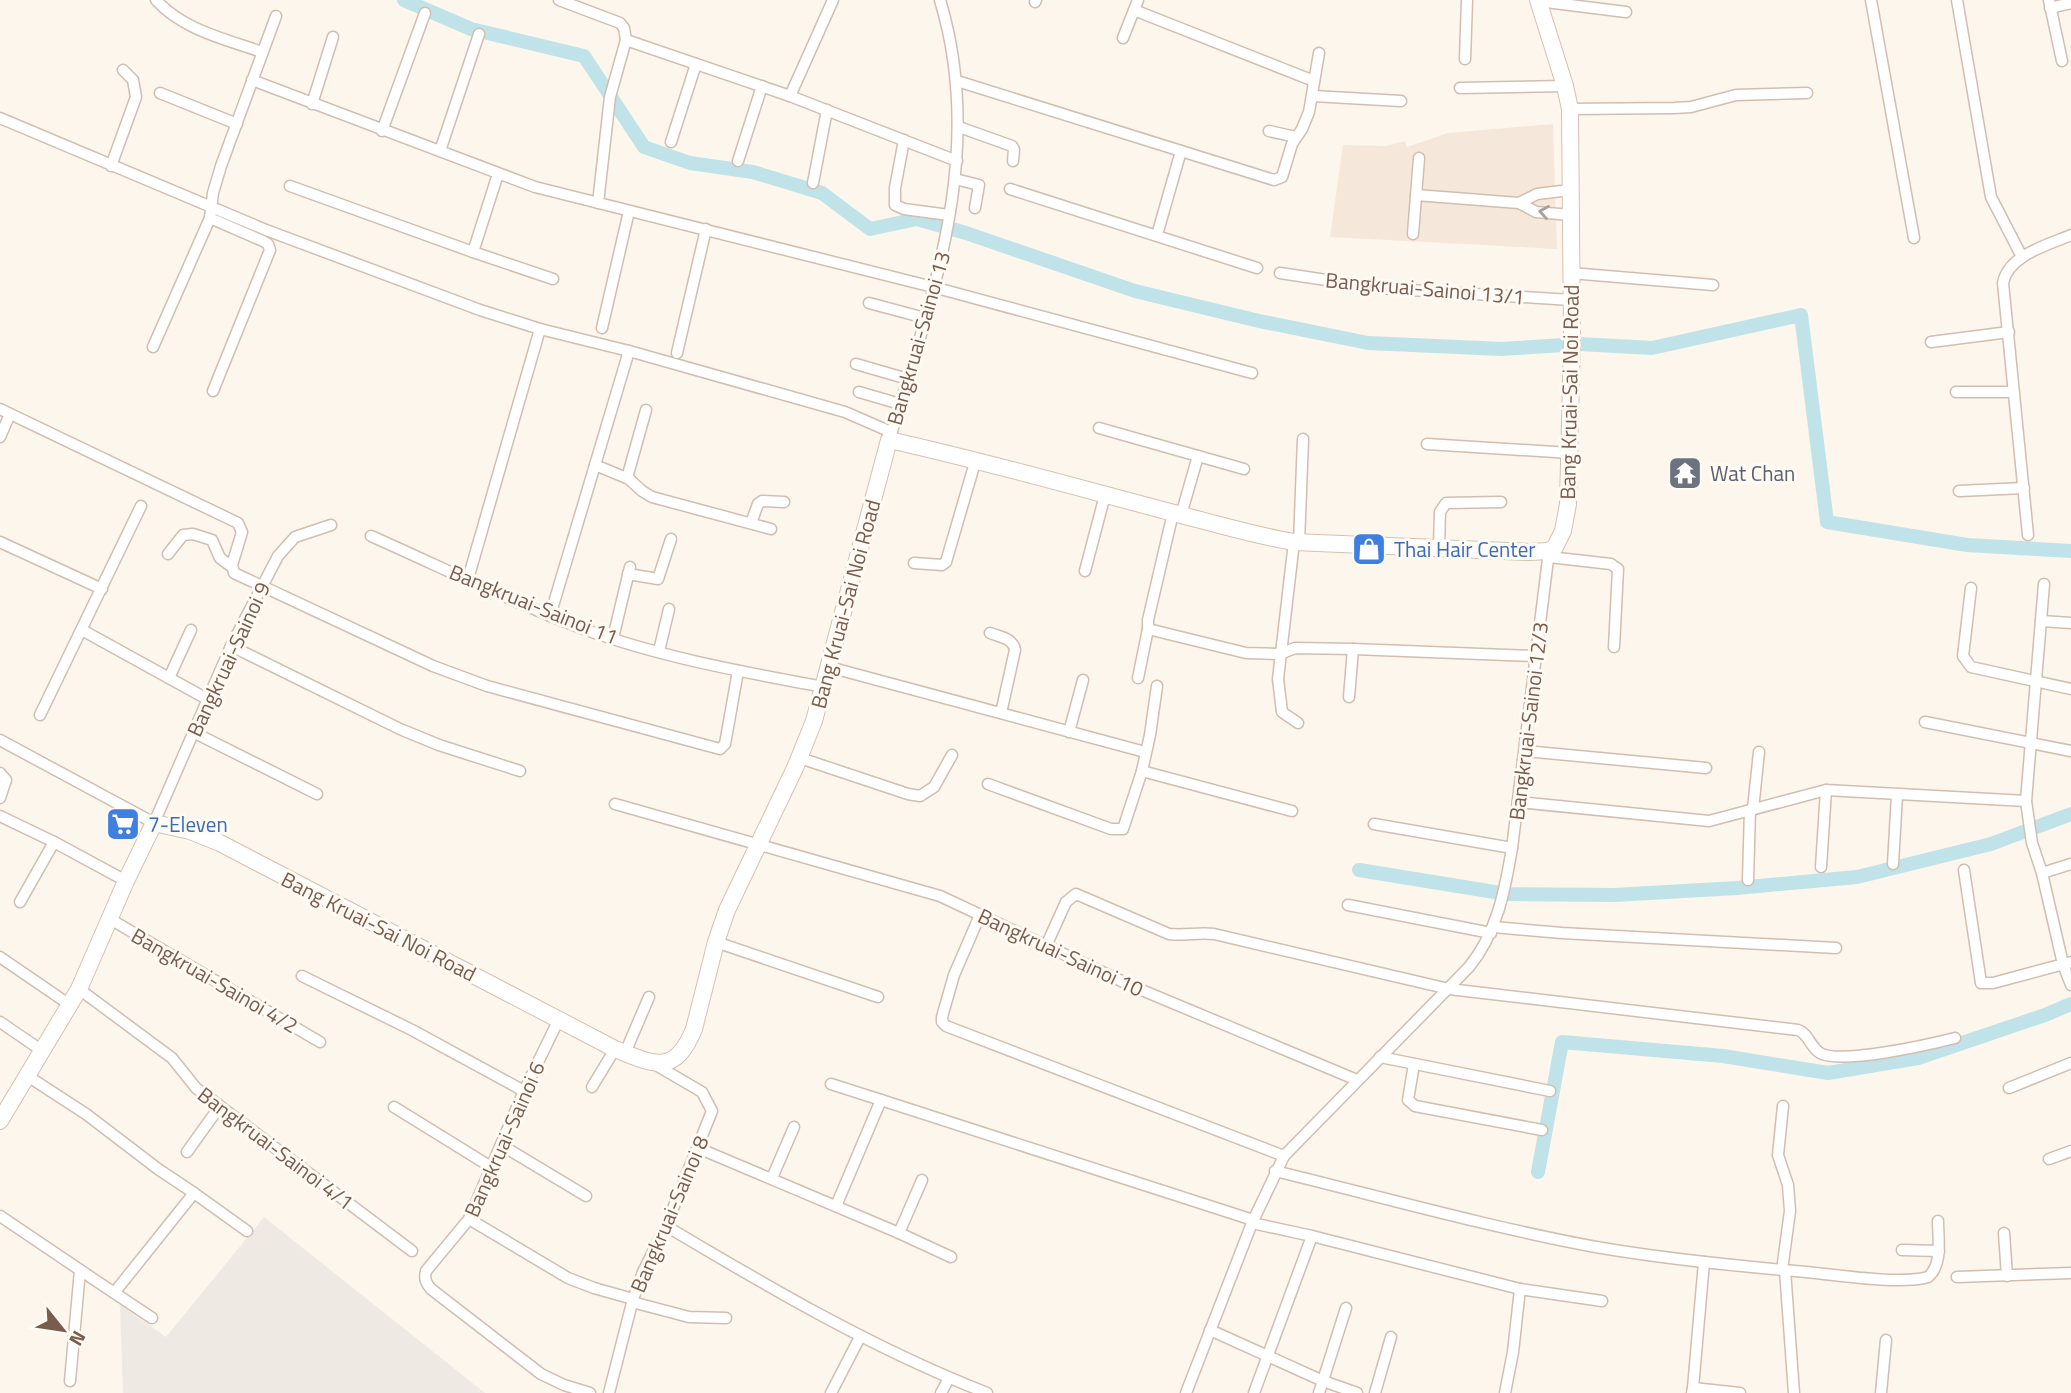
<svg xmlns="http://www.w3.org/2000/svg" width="2071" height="1393" font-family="'Titillium Web',sans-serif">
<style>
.residential{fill:#f5e8da}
.industrial{fill:#efe9e4}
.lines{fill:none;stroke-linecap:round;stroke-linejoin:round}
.canal{stroke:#bfe3e8;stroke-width:14}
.minor-casing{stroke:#d1beb0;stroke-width:13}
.secondary-casing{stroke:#d6c0b0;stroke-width:18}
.minor{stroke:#fff;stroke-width:10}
.secondary{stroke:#fff;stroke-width:16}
.oneway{stroke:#af9d94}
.labels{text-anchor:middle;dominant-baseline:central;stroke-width:6;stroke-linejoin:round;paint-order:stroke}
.street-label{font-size:21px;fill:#7a5c4d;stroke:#fffaf3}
.worship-label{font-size:21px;fill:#5b616d;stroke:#fffaf3;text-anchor:start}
.shop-label{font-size:21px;fill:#366cbe;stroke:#fffaf3;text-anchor:start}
</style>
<rect width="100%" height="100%" fill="#fdf6ec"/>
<polygon class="residential" points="1553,124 1557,249 1330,237 1343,145 1386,146 1405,141 1407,147 1448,133"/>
<polygon class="industrial" points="264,1217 485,1393 123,1393 120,1305 166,1337"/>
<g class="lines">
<g class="canal">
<polyline points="404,0 471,29 584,56 644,147 690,163 753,172 822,193 870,229 917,219 966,233 1135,291 1259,321 1368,343 1502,349 1579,344 1652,348 1801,315 1827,522 1967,545 2071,551"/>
<polyline points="1359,870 1507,894 1614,895 1737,888 1857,877 1991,844 2071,814"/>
<polyline points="1538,1172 1562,1042 1723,1056 1828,1073 1918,1058 2045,1015 2071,1004"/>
</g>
<g class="minor-casing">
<g id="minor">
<path d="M156,0C183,30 225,39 262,52"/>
<polyline points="559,0 620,23 624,28 626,40"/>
<polyline points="1871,0 1914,238"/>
<polyline points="1957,0 1991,197 2022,257"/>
<polyline points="2049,0 2062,61"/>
<polyline points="1538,1 1626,12"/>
<polyline points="1035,2 1036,0"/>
<polyline points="2050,8 2071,3"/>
<polyline points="1134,10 1314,81"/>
<polyline points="1123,38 1138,0"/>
<polyline points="1465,59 1467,0"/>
<polyline points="252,80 535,187 933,287 1252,373"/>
<polyline points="957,81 1274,180 1282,177 1292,144 1302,129 1309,112 1319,53"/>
<polyline points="1460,88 1565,86"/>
<polyline points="160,93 237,124"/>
<polyline points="790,96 833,0"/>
<polyline points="1313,96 1401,101"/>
<polyline points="312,104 333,37"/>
<polyline points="1570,109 1674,108 1691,107 1736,95 1807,93"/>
<polyline points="0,118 266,230 480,310 540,329 629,351 845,412 891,432"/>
<polyline points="959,127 1012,146 1014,150 1013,161"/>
<polyline points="382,131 425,13"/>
<polyline points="1269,131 1296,137"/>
<polyline points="904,140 895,188 895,205 904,209 949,215"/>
<polyline points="671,142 696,64"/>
<polyline points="440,151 479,34"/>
<polyline points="738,161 762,86"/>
<polyline points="111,166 136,97 133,80 123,70"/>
<polyline points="955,179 979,185 975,208"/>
<polyline points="813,183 827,110"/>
<polyline points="290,186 473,252 498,174"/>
<polyline points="1010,189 1257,268"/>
<polyline points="1416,195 1519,203 1536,212 1571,215"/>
<polyline points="598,203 610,97 626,40 790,96 957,161"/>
<polyline points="1519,203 1537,194 1570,190"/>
<polyline points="210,218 263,241 268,244 270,250 213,391"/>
<polyline points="1413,234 1419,158"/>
<polyline points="1157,235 1181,151"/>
<polyline points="473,252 553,279"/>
<polyline points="1280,273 1379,288 1571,300"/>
<polyline points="1571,273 1713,285"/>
<polyline points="869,303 925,318"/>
<polyline points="602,328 629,211"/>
<polyline points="1931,342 2009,332"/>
<polyline points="153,347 210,218 213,193 221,166 276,16"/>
<polyline points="677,353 706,229"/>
<polyline points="856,364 908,379"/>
<polyline points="859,392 900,404"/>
<polyline points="1956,392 2013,392"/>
<polyline points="0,409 238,523 242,532 232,565 234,573 433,666 487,686 720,749 725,744 738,671"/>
<polyline points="1099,428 1244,469"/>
<polyline points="0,437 10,414"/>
<path d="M890,438C933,293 986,152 940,0"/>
<polyline points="1427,444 1571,453"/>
<polyline points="595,465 629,479 642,491 652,497 771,529"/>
<polyline points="627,478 646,410"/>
<polyline points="1959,491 2024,488"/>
<polyline points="1173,513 1148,620 1148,629 1246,653 1280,654 1295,648 1353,649 1534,656"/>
<polyline points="1181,515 1198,456"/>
<polyline points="751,523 758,504 762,501 784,502"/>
<path d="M2028,535L2003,283C2008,255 2048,245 2071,235"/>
<path d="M371,536C441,567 509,601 581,628C659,657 743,672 824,687"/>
<polyline points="0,542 102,589"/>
<polyline points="1294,542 1278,679 1282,712 1298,723"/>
<polyline points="1299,543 1303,439"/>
<polyline points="1439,547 1440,512 1446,503 1501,502"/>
<polyline points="168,554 183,535 193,534 212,540 220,558 232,567"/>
<polyline points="1549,557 1611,564 1618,569 1614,647"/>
<polyline points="914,563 942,565 946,562 976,459"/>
<polyline points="1085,571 1105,495"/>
<polyline points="628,574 658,579 671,539"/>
<polyline points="468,579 540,329"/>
<polyline points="2044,584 2026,801 2032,843 2042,873 2063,964 2071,985"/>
<polyline points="1971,588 1963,656 1971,667 2071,689"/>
<polyline points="550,616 629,351"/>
<polyline points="2041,621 2071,623"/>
<polyline points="82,630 207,699"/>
<path d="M990,633C1000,637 1013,638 1015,650L1001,713"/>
<polyline points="613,638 630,567"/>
<polyline points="231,646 400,729 439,745 520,771"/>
<polyline points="659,651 669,609"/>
<polyline points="829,667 1145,752"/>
<polyline points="169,678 191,630"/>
<polyline points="1138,678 1148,629"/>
<polyline points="1349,697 1353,649"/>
<polyline points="40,715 141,506"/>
<polyline points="1925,722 2071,751"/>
<polyline points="193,732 317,794"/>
<polyline points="1069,732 1083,680"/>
<polyline points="0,740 154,823 231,646 278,556 295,537 331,525"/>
<polyline points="1525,751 1706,768"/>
<polyline points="800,758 908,794 920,796 934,787 952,755"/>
<polyline points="1142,771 1292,811"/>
<polyline points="0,773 6,780 0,798"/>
<polyline points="988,784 1111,829 1123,829 1142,771 1150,735 1157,686"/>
<polyline points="1518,802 1709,821 1826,790 2026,801"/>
<polyline points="615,804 940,896 1132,986 1357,1080"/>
<polyline points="1753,809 1759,752"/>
<polyline points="0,816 54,842 126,881"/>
<polyline points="1374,824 1512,848"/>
<polyline points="1893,864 1897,795"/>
<polyline points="1821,867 1826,790"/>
<polyline points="1964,870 1981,983 1993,983 2071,962"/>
<polyline points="2042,873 2071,864"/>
<polyline points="1748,880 1750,810"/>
<polyline points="20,902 54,842"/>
<polyline points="1348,905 1491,933"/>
<polyline points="980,915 954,975 942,1017 942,1022 946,1026 1284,1156"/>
<polyline points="110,919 320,1042"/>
<polyline points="1493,927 1562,933 1836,948"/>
<polyline points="716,942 878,997"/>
<path d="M1046,946L1066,902L1076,894L1169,934C1185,936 1197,932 1214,934L1449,989L1798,1030C1809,1034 1810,1047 1820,1053C1841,1065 1931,1044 1955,1038"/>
<polyline points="0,957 70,1005"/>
<polyline points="302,976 412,1030 524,1091"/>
<polyline points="79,989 172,1058 196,1088 412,1251"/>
<path d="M559,1019L524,1091L469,1219L426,1271C424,1279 426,1283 431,1289L541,1374L564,1385L590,1393"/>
<polyline points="0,1022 41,1050"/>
<polyline points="625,1053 649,997"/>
<polyline points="1380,1057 1550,1091"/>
<polyline points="1414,1064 1408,1100 1415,1106 1542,1130"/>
<polyline points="26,1075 86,1114 158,1169 194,1193 114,1293"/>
<polyline points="831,1084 881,1100"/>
<polyline points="592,1087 615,1049"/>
<polyline points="2009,1088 2071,1063"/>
<polyline points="394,1107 491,1167"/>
<polyline points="501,1145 586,1196"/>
<polyline points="698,1148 899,1233 951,1257"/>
<polyline points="187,1152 220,1106"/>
<polyline points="2049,1159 2071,1151"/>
<path d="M1275,1171C1382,1197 1488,1227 1596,1247C1665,1259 1736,1266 1806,1272C1836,1275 1902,1285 1928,1277C1943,1265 1938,1238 1938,1221"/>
<polyline points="772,1178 794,1127"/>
<polyline points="194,1193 247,1231"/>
<polyline points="836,1206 881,1100 1253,1220"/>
<polyline points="0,1216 80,1270 70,1381"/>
<polyline points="469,1219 568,1278 594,1288 633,1299"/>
<polyline points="1252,1223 1312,1236 1520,1289 1602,1301"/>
<path d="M666,1226C770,1288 874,1349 987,1393"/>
<polyline points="899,1233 922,1180"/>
<polyline points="2004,1233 2007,1276"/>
<polyline points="1902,1250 1939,1251"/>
<polyline points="80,1270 152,1318"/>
<polyline points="1782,1270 1790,1211 1788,1185 1778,1155 1783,1106"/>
<polyline points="1785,1270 1794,1393"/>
<polyline points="1957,1277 2071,1273"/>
<polyline points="632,1302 689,1317 726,1318"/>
<polyline points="1210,1330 1323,1381 1357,1393"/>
<polyline points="1693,1388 1704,1262"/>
<polyline points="609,1393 633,1299 643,1272 666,1226 712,1111 702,1092 654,1064"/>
<polyline points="831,1393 860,1337"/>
<polyline points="941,1393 949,1378"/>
<path d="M1186,1393L1252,1223L1284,1156L1469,967C1497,933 1505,890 1512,848L1549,551"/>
<polyline points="1254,1393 1312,1236"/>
<polyline points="1319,1393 1346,1308"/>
<polyline points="1375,1393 1391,1337"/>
<polyline points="1505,1393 1513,1352 1520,1289"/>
<polyline points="1692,1393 1693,1388 1740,1393"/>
<polyline points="1881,1393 1886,1340"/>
</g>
</g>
<g class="secondary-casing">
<path id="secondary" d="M0,1121L79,989L126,881L154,823L190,831L220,843L615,1049C654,1065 675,1076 694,1029L716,942L727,910L795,768L814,721L889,440C989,462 1086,490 1185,516C1221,525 1257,536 1294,542L1529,552L1549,551L1555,547L1563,531L1568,504L1572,338L1570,109L1565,86L1538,0"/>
</g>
<use href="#minor" class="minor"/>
<use href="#secondary" class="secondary"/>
</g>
<defs><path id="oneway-chevron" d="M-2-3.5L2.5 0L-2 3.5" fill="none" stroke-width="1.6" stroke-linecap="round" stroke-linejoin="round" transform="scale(1.75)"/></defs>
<use class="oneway" href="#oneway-chevron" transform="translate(1544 212) rotate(-171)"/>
<defs>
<g id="temple-square" transform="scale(1.75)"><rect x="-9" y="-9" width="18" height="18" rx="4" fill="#6b7280" stroke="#fffaf3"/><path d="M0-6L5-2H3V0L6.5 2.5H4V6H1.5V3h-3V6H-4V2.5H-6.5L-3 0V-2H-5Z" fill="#fff"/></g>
<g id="shop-square" transform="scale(1.75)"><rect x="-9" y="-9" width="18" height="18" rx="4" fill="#3f7fe0" stroke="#fffaf3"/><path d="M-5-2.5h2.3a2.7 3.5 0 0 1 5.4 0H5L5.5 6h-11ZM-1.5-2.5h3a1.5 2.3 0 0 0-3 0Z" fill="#fff"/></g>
<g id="supermarket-square" transform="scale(1.75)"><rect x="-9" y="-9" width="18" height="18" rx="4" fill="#3f7fe0" stroke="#fffaf3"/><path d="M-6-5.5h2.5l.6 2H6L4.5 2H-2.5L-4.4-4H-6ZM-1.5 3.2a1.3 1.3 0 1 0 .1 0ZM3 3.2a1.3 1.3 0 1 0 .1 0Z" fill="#fff"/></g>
</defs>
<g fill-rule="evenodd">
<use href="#temple-square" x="1685" y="473"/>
<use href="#shop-square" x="1369" y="549"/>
<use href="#supermarket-square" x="123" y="824"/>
</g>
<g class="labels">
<g class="street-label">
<text transform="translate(1425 288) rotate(5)">Bangkruai-Sainoi 13/1</text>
<text transform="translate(918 338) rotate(-74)">Bangkruai-Sainoi 13</text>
<text transform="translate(1569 392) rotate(-89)">Bang Kruai-Sai Noi Road</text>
<text transform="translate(534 604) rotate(22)">Bangkruai-Sainoi 11</text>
<text transform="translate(845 604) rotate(-75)">Bang Kruai-Sai Noi Road</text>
<text transform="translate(228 659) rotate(-65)">Bangkruai-Sainoi 9</text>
<text transform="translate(1528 721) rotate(-83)">Bangkruai-Sainoi 12/3</text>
<text transform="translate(379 926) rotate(27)">Bang Kruai-Sai Noi Road</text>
<text transform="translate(1061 952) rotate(25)">Bangkruai-Sainoi 10</text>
<text transform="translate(215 980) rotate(30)">Bangkruai-Sainoi 4/2</text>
<text transform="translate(504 1139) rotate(-66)">Bangkruai-Sainoi 6</text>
<text transform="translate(276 1148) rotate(37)">Bangkruai-Sainoi 4/1</text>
<text transform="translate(669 1214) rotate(-67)">Bangkruai-Sainoi 8</text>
</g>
<g class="worship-label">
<text x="1710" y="473">Wat Chan</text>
</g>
<g class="shop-label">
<text x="1394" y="549">Thai Hair Center</text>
<text x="148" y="824">7-Eleven</text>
</g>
</g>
<g transform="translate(63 1330) rotate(120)" stroke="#fffaf3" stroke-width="5" paint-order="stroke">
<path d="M0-5L12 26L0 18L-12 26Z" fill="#7a5c4d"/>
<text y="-10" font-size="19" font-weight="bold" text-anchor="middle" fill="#7a5c4d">N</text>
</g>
</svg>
